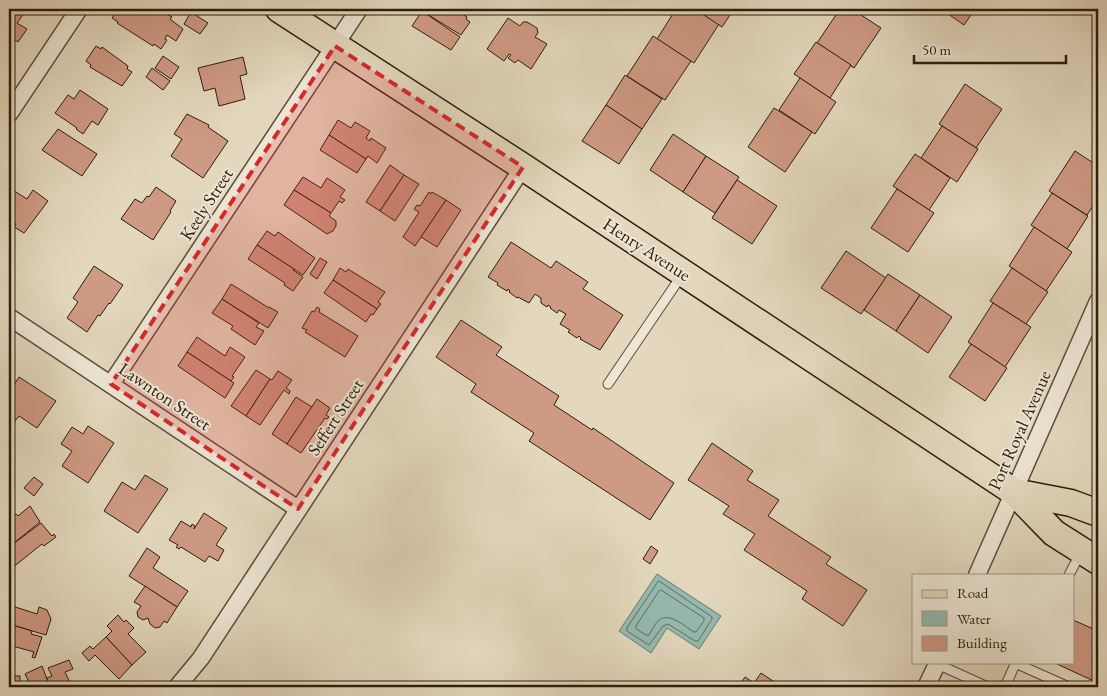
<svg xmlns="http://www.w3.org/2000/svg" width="1107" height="696" font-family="'EB Garamond',serif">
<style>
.water{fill:#95bab1;stroke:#6b7b6f}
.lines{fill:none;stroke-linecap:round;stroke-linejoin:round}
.shore{stroke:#606c5e;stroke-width:1}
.building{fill:#cf9a84;stroke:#2c1d0c}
.lane-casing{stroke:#5a4c38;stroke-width:11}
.street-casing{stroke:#5a4c38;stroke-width:19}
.primary-casing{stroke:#2c1d0c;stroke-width:29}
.lane{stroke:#ede6d5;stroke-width:9}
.street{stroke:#ede6d5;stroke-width:16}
.primary{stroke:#e3d8be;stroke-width:26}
.marked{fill:#d62828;fill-opacity:0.2;stroke:#d62828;stroke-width:4;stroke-dasharray:10 6;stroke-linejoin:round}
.labels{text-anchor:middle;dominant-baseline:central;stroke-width:4;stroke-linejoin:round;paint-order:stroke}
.street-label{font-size:18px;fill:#2c1d0c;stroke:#ede6d5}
</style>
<rect width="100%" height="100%" fill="#e3d8be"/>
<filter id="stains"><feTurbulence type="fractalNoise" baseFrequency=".004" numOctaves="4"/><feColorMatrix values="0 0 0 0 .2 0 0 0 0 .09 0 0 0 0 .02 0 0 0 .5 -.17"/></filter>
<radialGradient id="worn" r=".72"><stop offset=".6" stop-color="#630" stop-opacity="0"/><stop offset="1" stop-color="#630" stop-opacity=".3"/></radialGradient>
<polygon class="water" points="657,574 721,616 699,649 667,628 651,653 619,631"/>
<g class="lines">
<g class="shore">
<polygon points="659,581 712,617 712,619 698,641 695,641 668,624 663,626 649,645 627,631 627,628"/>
<path d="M661,590L704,618V621L696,632H694C684,626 668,610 657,622C654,626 651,632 648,636L636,629V626L659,591Z"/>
</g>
</g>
<g class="building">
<polygon points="9,9 20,9 25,12 17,23 27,29 18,42 9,36"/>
<polygon points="118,9 159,9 172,17 170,19 183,29 176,41 167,35 165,39 167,40 161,49 154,44 153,46 117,23 118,22 112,18"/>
<polygon points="424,9 455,9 467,17 466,19 470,22 461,35 422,11"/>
<polygon points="676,9 695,9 719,24 694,63 657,39"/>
<polygon points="695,9 734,9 722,27"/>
<polygon points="840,9 852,9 881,28 854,68 817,43"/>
<polygon points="941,9 975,9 964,25"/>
<polygon points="422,11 460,37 451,50 412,26"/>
<polygon points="191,12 208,23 200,34 184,24"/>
<polygon points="508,18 520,26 523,22 527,22 537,28 538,33 535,37 547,44 531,69 518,60 515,63 508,58 511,55 509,54 504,61 487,49"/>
<polygon points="653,36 691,61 665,100 627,76"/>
<polygon points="816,42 851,65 830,98 794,74"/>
<polygon points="96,46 101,49 102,47 128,66 127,69 132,72 122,86 90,67 91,65 86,61"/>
<polygon points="163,56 179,67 171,79 155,68"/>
<polygon points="243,57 247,74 240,76 245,99 219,106 215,88 204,91 198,68"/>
<polygon points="152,68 170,81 163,90 146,77"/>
<polygon points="625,75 662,99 642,129 606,105"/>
<polygon points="800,78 836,102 815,134 779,110"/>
<polygon points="965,84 1002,109 976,148 939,124"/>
<polygon points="80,90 108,109 98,125 92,121 83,134 76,129 77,128 55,113 68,95 74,99"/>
<polygon points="606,105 642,129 619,164 582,141"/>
<polygon points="774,108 812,132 785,172 748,147"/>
<polygon points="187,114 209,125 208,127 228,141 203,178 171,156 182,139 174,134"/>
<polygon points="338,120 351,128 355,122 370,131 366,138 370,141 371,138 386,148 377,163 368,156 366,159 329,135"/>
<polygon points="942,126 978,149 957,182 921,158"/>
<polygon points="58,129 97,154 82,176 42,150"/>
<polygon points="673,134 706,156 683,192 650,170"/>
<polygon points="329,135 366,159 357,173 320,150"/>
<polygon points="1075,151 1098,166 1098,198 1087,215 1049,191"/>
<polygon points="915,154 950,178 929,210 893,186"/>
<polygon points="706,156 739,177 715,213 683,192"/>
<polygon points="390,165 404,175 380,211 366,202"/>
<polygon points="404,175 419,184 395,221 380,211"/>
<polygon points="303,177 321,188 327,178 345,190 340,197 345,200 342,203 339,201 331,213 294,190"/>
<polygon points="737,180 777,206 752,244 712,218"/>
<polygon points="156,187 176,201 170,211 171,212 153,240 121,219 135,199 142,203 147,196 149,197"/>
<polygon points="11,189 27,199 33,190 48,201 24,233 14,227 16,224 9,219 9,192"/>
<polygon points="897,189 934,213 908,252 871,228"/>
<polygon points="294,190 331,213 329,216 336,221 336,226 333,231 327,234 284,205"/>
<polygon points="429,192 431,194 432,192 446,200 415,246 403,237 419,212 414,209 417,205 420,206"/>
<polygon points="1052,193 1088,216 1067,249 1031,225"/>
<polygon points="446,200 461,210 437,247 421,237"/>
<polygon points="1034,227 1072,252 1046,291 1009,266"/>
<polygon points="267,231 275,236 278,232 315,258 303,275 257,245"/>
<polygon points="511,242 551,268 556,261 588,282 583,289 623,315 600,350 580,339 581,338 579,336 577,338 568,332 570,330 560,324 566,314 559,310 557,313 550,308 551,307 548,305 547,307 541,303 541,298 535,294 529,303 518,297 517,298 509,292 510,291 508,289 507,291 497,285 498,283 488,277"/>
<polygon points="257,245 294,269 293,270 303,277 293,291 284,285 285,283 248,259"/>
<polygon points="846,251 886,278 861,314 821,288"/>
<polygon points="320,258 327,262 317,279 310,274"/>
<polygon points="94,266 123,285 110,304 109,303 100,316 98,315 87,332 67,318 78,302 73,298"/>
<polygon points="340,268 346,272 348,269 385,292 378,302 381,304 377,309 333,280"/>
<polygon points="1012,268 1048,292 1026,324 990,301"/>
<polygon points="888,274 920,295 896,331 864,310"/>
<polygon points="333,280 377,309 373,315 371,314 366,322 324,293"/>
<polygon points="231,284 269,308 269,307 278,312 268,328 222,299"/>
<polygon points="920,295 952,317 928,353 896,331"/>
<polygon points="222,299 259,323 256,327 264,331 255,345 231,329 233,326 212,313"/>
<polygon points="993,303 1031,327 1005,367 968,342"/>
<polygon points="317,307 320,309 319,312 358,336 345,357 305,332 307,330 302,328 312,311 314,312"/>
<polygon points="461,320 502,347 496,355 559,396 554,405 592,430 593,428 674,483 650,520 529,441 534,433 471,392 476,384 436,357"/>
<polygon points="197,337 225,356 230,347 245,357 232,376 234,377 231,381 187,352"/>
<polygon points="971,344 1007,368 985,401 949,377"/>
<polygon points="187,352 234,383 225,398 178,366"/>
<polygon points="256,370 270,379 246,416 231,406"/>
<polygon points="278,371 292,380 286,388 290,391 289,394 284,390 260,425 246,416 270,379 272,380"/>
<polygon points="19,377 56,401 37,428 19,416 11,426 9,425 9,392"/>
<polygon points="296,397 312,407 287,444 272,434"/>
<polygon points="317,399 330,408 326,415 329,417 327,419 325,418 301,453 287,444"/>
<polygon points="88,426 114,443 88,483 62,466 72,451 61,444 72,427 83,434"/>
<polygon points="712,443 753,471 747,480 779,500 768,516 831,557 826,564 867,590 843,626 802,599 807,591 744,550 755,534 723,514 729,506 688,480"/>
<polygon points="145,475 168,489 138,533 104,511 122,482 135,490"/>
<polygon points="34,477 43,484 34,496 24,488"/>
<polygon points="30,506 40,522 9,547 9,520 16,514 18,516"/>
<polygon points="204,513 227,528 216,545 224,550 218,561 209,556 205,562 181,547 179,549 176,547 178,545 169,540 181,521 191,527 192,524 195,526 194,529"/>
<polygon points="41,523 52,536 54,534 56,537 44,546 42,544 12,568 9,564 9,547"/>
<polygon points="651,546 658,551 650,564 643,559"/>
<polygon points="147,548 160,557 153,568 188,591 177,607 129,576"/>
<polygon points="145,586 177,607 167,623 164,621 160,627 155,628 150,624 148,618 143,620 138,617 137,612 141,606 134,602"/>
<polygon points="9,605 37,614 39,607 47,610 51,619 46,635 9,624"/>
<polygon points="118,615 124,622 126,620 134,628 128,634 146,652 132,665 106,637 112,631 107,626"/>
<polygon points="1073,620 1098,631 1098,630 1098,683 1057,664 1058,662 1073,662"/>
<polygon points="9,624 32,631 31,634 42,637 35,658 32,657 34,652 9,645"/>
<polygon points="106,637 132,665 119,679 95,655 89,661 82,653 90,646 93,649"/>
<polygon points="69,660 73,669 65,672 72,687 50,687 47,678 52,676 48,668"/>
<polygon points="42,666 50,687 29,687 31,686 25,674"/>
<polygon points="761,673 782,687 738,687 745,677 754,683"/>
<rect x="9" y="676" width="11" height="11"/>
</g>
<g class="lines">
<g class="lane-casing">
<g id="lane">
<polyline points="608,384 682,275"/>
<polyline points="1069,575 1081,552"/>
<polyline points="1015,663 1069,687"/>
<polyline points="937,664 988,687"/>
<polyline points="1005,687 1016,662"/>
</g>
</g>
<g class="street-casing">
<g id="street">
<polyline points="9,114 79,9"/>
<polyline points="9,317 298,509"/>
<polyline points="111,384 359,9"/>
<polyline points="977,575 1098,301"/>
<polyline points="177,687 201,658 523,167"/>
<polyline points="926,687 938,662"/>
</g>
</g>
<g class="primary-casing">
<g id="primary">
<polyline points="279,9 523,167 1014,492 1054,533 1098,561"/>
<polyline points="1014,492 1071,503 1098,513"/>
</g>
</g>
<use href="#lane" class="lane"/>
<use href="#street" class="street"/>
<use href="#primary" class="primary"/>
</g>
<path class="marked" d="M335,46L523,167L298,509L111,384Z"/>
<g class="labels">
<g class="street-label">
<text transform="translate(206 204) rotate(-57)">Keely Street</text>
<text transform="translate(647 249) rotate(33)">Henry Avenue</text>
<text transform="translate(165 396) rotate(34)">Lawnton Street</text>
<text transform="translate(335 417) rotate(-57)">Seffert Street</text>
<text transform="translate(1019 430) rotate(-66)">Port Royal Avenue</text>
</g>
</g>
<rect width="1107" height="696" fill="none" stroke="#e3d8be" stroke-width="30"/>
<rect x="10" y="10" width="1087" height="676" fill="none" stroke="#2c1d0c" stroke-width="2.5"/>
<rect x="15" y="15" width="1077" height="666" fill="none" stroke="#2c1d0c"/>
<rect x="912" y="574" width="162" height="90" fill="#ede6d5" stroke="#a09685"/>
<rect x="922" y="590" width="25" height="8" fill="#e3d8be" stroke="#a09685"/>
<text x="957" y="598" font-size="15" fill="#2c1d0c">Road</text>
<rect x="922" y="611" width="25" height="15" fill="#95bab1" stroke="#a09685"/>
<text x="957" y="624" font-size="15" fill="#2c1d0c">Water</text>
<rect x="922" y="636" width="25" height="15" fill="#cf9a84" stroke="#a09685"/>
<text x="957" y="648" font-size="15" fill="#2c1d0c">Building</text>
<path d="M914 55v8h152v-8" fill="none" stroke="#2c1d0c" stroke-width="2.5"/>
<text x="922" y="55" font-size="15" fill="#2c1d0c" stroke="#ede6d5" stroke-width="4" paint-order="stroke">50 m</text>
<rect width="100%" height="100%" filter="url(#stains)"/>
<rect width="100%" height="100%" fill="url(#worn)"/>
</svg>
